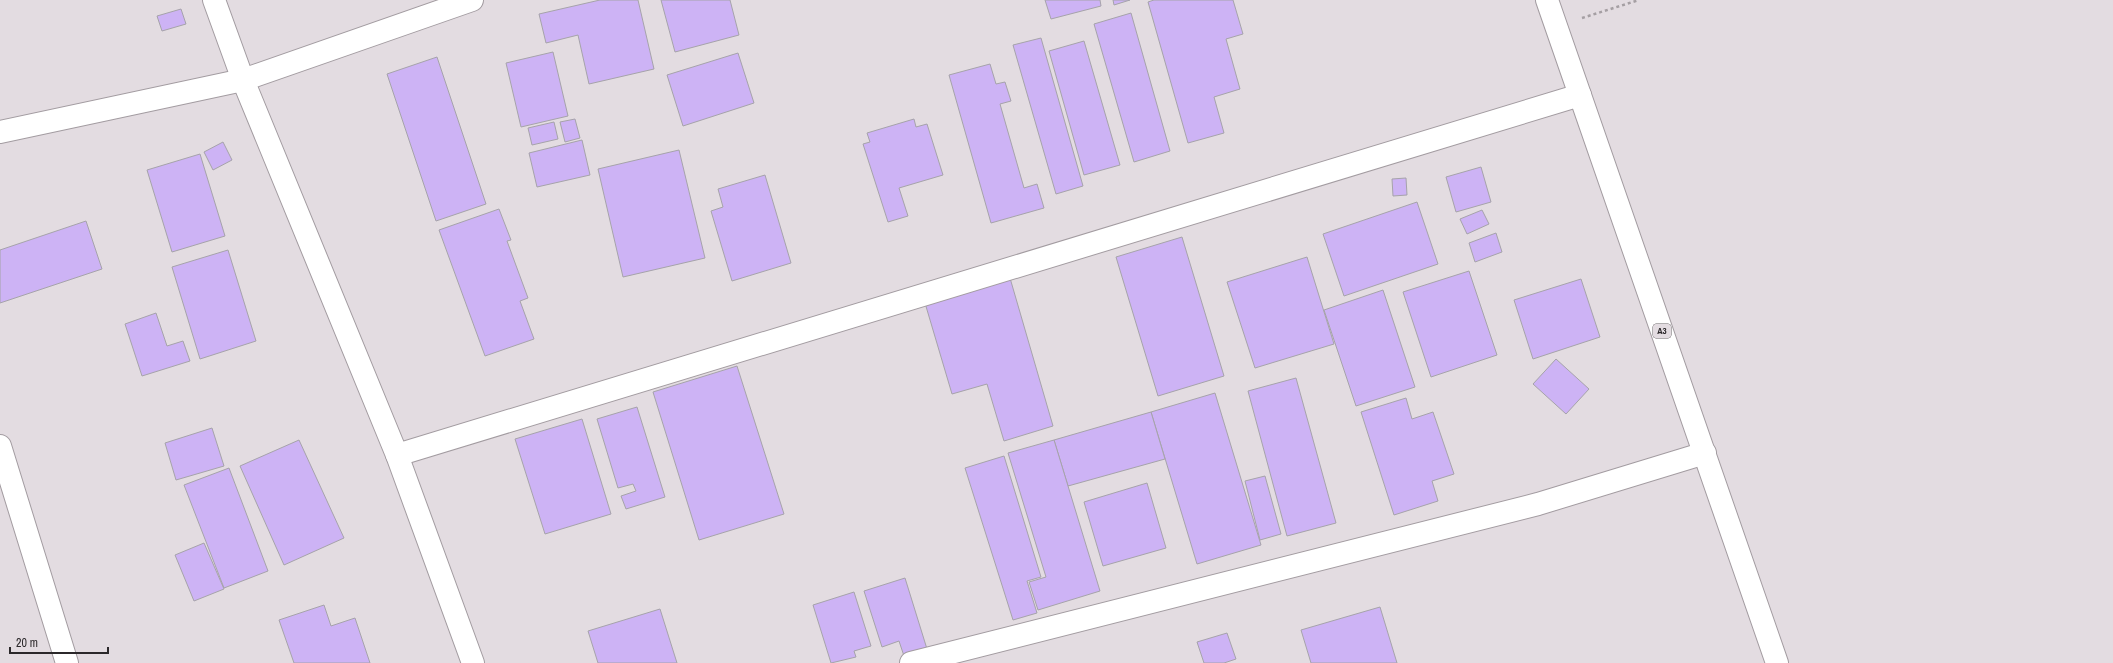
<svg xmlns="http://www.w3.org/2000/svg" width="2113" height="663" font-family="'Archivo Narrow',sans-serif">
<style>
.building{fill:#cdb3f5;stroke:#a6a3aa}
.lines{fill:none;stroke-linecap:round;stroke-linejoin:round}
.minor-casing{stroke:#a39ca1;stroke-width:24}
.highway-casing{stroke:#a39ca1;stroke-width:24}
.path{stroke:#a59fa3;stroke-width:2.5;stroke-dasharray:3 3;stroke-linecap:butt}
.minor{stroke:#fff;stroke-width:22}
.highway{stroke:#fff;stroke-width:22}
.labels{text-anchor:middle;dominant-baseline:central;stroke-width:3.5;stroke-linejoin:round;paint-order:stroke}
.shield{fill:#e3dce1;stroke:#625e61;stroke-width:1}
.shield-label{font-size:9px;font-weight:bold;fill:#2b282a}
</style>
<rect width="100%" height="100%" fill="#e3dce1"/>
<g class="building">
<polygon points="600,0 638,0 654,69 589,84 578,35 546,43 539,14"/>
<polygon points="661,0 730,0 739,35 675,52"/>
<polygon points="1045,0 1100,0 1101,6 1051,19"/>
<polygon points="1113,0 1130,0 1114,5"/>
<polygon points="1154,0 1233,0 1243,34 1226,39 1240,89 1214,97 1224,133 1188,143 1148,2"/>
<polygon points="181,9 186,24 162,31 157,16"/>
<polygon points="1131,13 1170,151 1134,162 1094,24"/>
<polygon points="1041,38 1083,186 1056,194 1013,45"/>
<polygon points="1084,41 1120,165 1084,175 1049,51"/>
<polygon points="553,52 568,116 521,127 506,63"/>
<polygon points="738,53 754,103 683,126 667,75"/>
<polygon points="437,57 486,204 436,221 387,74"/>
<polygon points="990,64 996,84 1005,82 1011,101 1000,104 1024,188 1037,184 1044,208 991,223 949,75"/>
<polygon points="575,119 580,138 565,142 560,122"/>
<polygon points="914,119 916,127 927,124 943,175 899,188 908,216 888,222 863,144 870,142 867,133"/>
<polygon points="554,122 558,139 532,145 528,128"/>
<polygon points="582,140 590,175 537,187 529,153"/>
<polygon points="223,142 232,160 213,170 204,152"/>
<polygon points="679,150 705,258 623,277 598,169"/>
<polygon points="200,154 225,236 172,252 147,170"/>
<polygon points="1481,167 1491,202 1456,212 1446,177"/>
<polygon points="765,175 791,263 732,281 711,211 723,207 718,189"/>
<polygon points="1406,178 1407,195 1393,196 1392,179"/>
<polygon points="1417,202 1438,264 1344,296 1323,234"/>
<polygon points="499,209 511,240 507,241 528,298 520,301 534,339 485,356 439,230"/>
<polygon points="1482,210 1489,224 1467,234 1460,219"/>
<polygon points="86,221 102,269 0,303 0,250"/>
<polygon points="1496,233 1502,252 1475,262 1469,243"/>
<polygon points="1182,237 1224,376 1158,396 1116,257"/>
<polygon points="228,250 256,341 200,359 172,267"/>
<polygon points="1307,257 1334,344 1255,368 1227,282"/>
<polygon points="1469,271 1497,355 1431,377 1403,292"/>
<polygon points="1010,278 1053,426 1004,441 987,384 952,394 925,303"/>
<polygon points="1581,279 1600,337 1533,359 1514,300"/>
<polygon points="1383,290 1415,387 1356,406 1324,310"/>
<polygon points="156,313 167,346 183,341 190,361 142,376 125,324"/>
<polygon points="1556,359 1589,389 1566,414 1533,384"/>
<polygon points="737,366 784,514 699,540 653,392"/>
<polygon points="1296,378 1336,523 1287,536 1248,391"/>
<polygon points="1215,393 1261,545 1197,564 1151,412"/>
<polygon points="1406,398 1412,419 1433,412 1454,474 1432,481 1438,501 1394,515 1361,412"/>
<polygon points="637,407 665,497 626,509 621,496 636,491 633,484 618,488 597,419"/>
<polygon points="1151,412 1165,459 1068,486 1054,440"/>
<polygon points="582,419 611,514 545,534 515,439"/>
<polygon points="212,428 224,466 176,480 165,443"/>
<polygon points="299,440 344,538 284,565 240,466"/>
<polygon points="1054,440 1100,591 1038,610 1029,582 1046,577 1008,453"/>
<polygon points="1004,456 1041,577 1027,581 1037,613 1013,620 965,468"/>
<polygon points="229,468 268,571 224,588 184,485"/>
<polygon points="1265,476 1281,534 1260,540 1245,481"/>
<polygon points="1147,483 1166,548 1103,566 1084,502"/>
<polygon points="204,543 224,589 194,601 175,555"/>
<polygon points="905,578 927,649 904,656 899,641 882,647 864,591"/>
<polygon points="854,592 871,646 854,651 856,657 831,663 813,605"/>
<polygon points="324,605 331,626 355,618 370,663 294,663 279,620"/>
<polygon points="1380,607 1397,663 1311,663 1301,630"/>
<polygon points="660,609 677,663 598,663 588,631"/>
<polygon points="1227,633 1236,659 1224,663 1204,663 1197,642"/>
</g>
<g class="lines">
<g class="minor-casing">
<g id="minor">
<polyline points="214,0 243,80 397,455 473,663"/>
<polyline points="0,132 243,80 472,0"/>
<polyline points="0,446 67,663"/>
<polyline points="397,455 1580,95"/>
<polyline points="911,663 1538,504 1705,453"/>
</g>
</g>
<g class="highway-casing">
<polyline id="highway" points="1547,0 1777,663"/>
</g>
<polyline class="path" points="1582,18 1639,0"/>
<use href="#minor" class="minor"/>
<use href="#highway" class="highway"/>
</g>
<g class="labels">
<rect class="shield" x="1653" y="324" width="18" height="14" rx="3"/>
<g class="shield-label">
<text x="1662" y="331">A3</text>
</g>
</g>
<path d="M10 647v6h98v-6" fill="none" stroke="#2b282a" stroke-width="2"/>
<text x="16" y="647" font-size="12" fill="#2b282a" stroke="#e3dce1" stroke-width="3" paint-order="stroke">20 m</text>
</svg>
